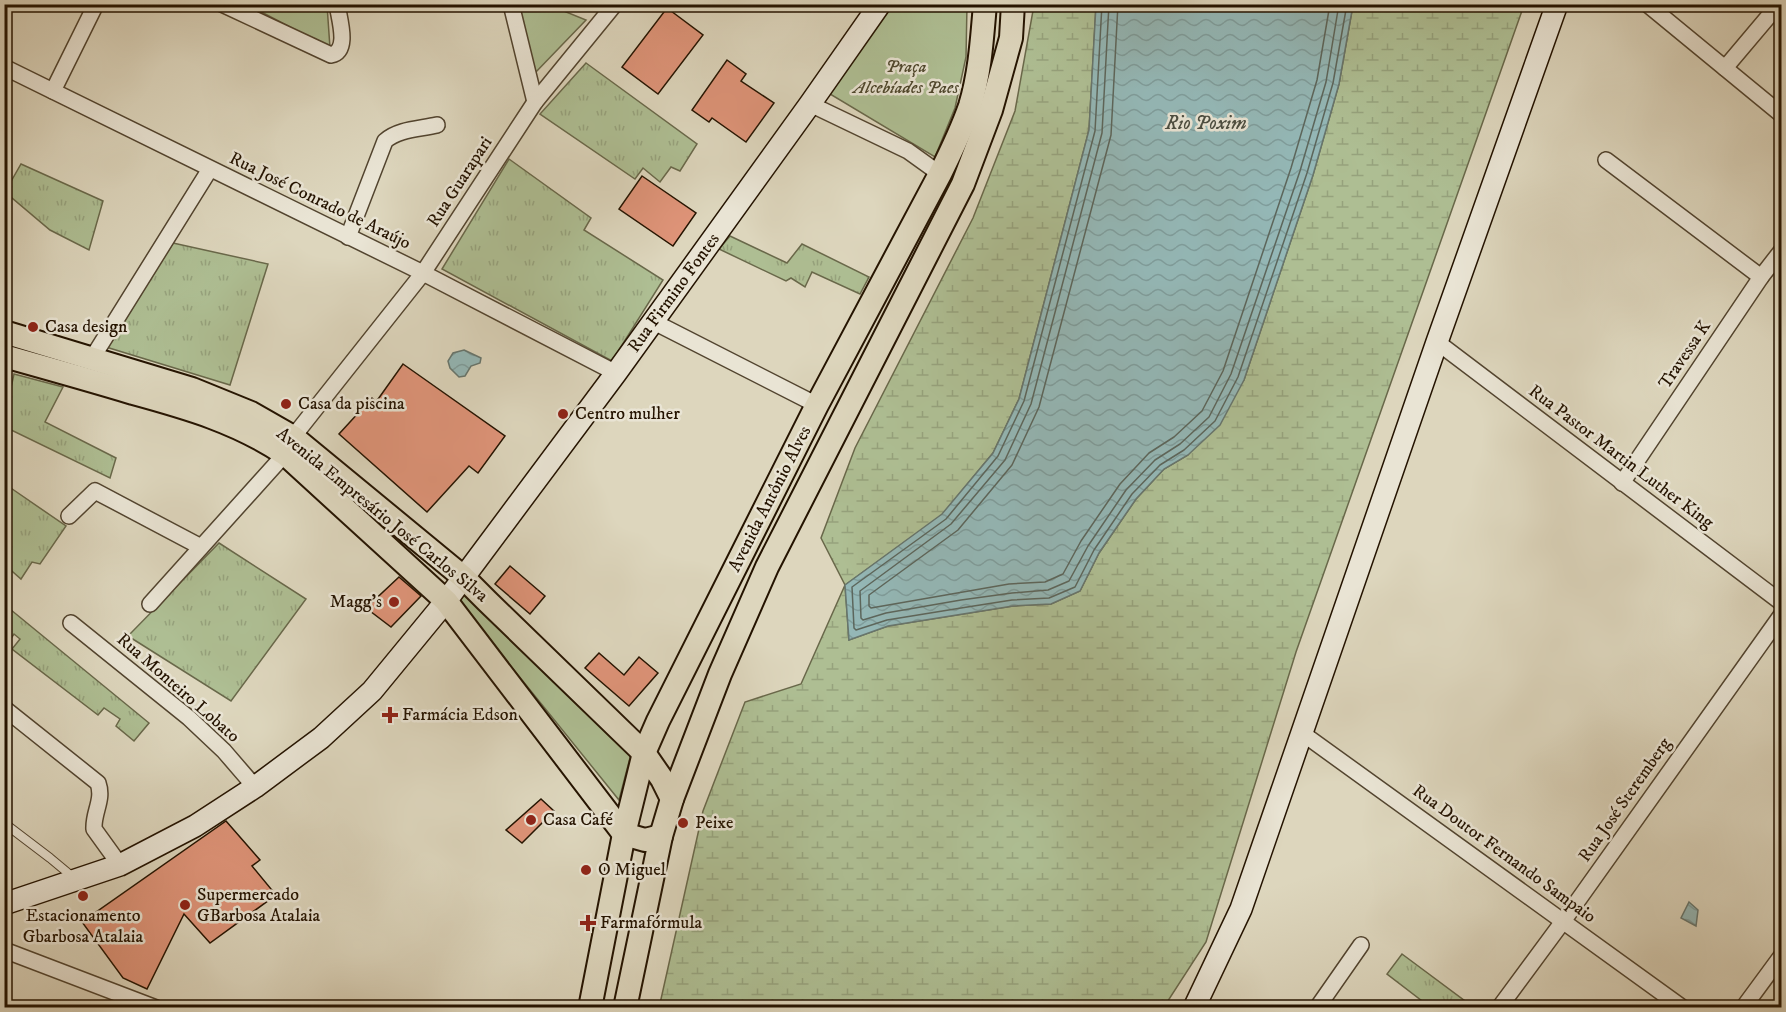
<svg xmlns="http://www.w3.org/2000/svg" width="1786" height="1012" font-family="'IM FELL DW Pica',serif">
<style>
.grass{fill:url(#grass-tufts);stroke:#69684a;stroke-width:1.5}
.wetland{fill:url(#wetland-marsh);stroke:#69684a;stroke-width:1.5}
.park{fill:#aebe93;stroke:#69684a;stroke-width:1.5}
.water{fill:url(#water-waves);stroke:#67766e;stroke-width:1.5}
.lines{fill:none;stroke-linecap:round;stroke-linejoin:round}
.shore{stroke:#5c665c;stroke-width:1.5}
.building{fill:#df9479;stroke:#241300;stroke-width:1.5}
.lane-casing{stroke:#52442f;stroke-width:10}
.street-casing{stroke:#52442f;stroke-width:18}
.secondary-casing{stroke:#241300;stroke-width:24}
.primary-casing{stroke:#241300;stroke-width:26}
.lane{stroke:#e9e4d4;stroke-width:8}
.street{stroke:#e9e4d4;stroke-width:15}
.secondary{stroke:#e9e4d4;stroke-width:21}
.primary{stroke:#ddd6bd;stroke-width:22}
.poi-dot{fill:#8f2418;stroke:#e9e4d4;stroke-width:2}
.labels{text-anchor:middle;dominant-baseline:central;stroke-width:5;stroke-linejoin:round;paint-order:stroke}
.park-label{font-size:18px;font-style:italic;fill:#4d462c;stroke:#e9e4d4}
.street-label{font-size:18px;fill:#241300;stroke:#e9e4d4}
.poi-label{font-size:18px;fill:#241300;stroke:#e9e4d4;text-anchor:start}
.water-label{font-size:20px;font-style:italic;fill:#4b4d40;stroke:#e9e4d4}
</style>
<defs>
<pattern id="grass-tufts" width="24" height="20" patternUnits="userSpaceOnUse" patternTransform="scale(1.5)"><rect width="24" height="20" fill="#aebe93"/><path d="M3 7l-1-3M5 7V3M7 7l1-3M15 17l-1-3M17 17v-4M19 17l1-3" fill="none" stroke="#96a27d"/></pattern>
<pattern id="wetland-marsh" width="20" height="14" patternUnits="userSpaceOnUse" patternTransform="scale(1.5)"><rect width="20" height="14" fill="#aebe93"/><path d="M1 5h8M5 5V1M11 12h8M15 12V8" fill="none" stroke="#96a27d"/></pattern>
<pattern id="water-waves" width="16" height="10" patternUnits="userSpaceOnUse" patternTransform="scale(1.5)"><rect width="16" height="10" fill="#94b8b7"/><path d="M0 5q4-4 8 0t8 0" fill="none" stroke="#7f9d9c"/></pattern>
</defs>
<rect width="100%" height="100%" fill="#ddd6bd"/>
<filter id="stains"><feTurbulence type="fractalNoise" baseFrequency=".00333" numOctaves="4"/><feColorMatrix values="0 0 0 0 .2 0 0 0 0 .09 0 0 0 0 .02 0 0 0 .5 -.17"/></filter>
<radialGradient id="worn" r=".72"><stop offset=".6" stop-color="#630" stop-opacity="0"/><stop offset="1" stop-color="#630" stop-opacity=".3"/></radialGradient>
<g class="grass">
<polygon points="586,63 697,144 680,171 671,167 660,182 643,168 635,179 540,114"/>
<polygon points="509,159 591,218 584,230 663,280 612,361 442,269"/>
<polygon points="21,164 103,201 89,250 50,230 5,192"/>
<polygon points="730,236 787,263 802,244 869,277 860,294 812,272 805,287 791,278 786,281 719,249"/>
<polygon points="173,243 268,264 230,385 106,347"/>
<polygon points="14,374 63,387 45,422 116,458 110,478 7,428 5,415"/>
<polygon points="5,484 66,526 40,564 32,562 21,579 5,565"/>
<polygon points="219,543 306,599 231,701 128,636"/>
<polygon points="5,605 149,723 134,741 116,726 120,719 104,708 98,715 12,649 20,639 14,634 8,643 5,640"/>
<polygon points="1402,954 1465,1001 1460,1007 1430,1007 1387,974"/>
</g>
<polygon class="wetland" points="1034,5 1096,5 1089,130 1019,399 993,453 942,515 845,585 849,640 888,626 1013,606 1051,604 1080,591 1099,553 1136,499 1164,469 1188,455 1244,380 1313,175 1339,84 1353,5 1524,5 1296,652 1206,942 1164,1007 659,1008 703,811 745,702 801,684 845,585 821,538 855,448 973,218 1015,111"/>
<g class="park">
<polygon points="248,5 327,5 330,48"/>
<polygon points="518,5 549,5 586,20 534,74"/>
<polygon points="890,5 967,5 966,57 955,108 935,157 830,94"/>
<polygon points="462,588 631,754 619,800 455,597"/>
</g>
<g class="water">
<polygon points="1096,5 1353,5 1339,84 1313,175 1244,380 1220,425 1188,455 1164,469 1136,499 1099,553 1080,591 1051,604 1013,606 888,626 849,640 845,585 942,514 993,453 1019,399 1089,130"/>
<polygon points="464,350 481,358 480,363 471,366 465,376 459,377 450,368 448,361 453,353"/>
<polygon points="1689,902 1698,910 1696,926 1681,918"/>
</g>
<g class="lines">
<g class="shore">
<polyline points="1102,4 1095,131 1024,401 998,456 946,519 852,587 854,628 856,630 887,620 961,608 1012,600 1049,598 1075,587 1094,550 1132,494 1160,465 1184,450 1215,421 1238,377 1307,173 1333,83 1347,4"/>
<polyline points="1109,4 1102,133 1031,404 1005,460 951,524 860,591 861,618 863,620 886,613 961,600 1012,593 1048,590 1069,581 1088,546 1126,490 1155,460 1180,444 1209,417 1231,374 1300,171 1326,82 1339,4"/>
<polyline points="1118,4 1111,135 1039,407 1012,465 958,530 869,595 869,606 871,608 1009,584 1045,582 1063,574 1081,541 1120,484 1149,453 1174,437 1202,411 1223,371 1291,168 1317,80 1330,4"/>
</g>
</g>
<g class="building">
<polygon points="667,8 703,35 658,94 622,67"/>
<polygon points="727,60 746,74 741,81 774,103 746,142 712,118 709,122 692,110"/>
<polygon points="642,176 696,213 673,246 619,209"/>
<polygon points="403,364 505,436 478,473 469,466 427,512 339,434 372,398 376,402"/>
<polygon points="510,566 545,596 530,614 495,584"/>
<polygon points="399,577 421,596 391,627 366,608"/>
<polygon points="599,653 624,675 639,657 658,673 629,706 585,668"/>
<polygon points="541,799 554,811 522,843 506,830"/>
<polygon points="226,821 260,860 252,866 276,895 210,943 184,914 147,989 123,978 82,922"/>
</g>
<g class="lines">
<g class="lane-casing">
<polyline id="lane" points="4,823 50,858 74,878"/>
</g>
<g class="street-casing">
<g id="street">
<path d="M222,4L331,55C350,51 339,19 337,4"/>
<polyline points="511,4 535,102"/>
<polyline points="1647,4 1782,115"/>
<polyline points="4,67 423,273 616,373"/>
<polyline points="1725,68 1779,4"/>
<polyline points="53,91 96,4"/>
<polyline points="810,104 908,151 940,174"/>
<polyline points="1606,160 1761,277"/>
<path d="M348,237L385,141C398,129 420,129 437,125"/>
<polyline points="654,322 817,405"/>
<polyline points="1437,342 1782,603"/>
<polyline points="91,360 210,169"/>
<polyline points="293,437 423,273 535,102 615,4"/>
<polyline points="1622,483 1761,277 1782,250"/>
<polyline points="69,516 95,491 201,547"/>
<polyline points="150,604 285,454"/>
<polyline points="71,623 189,718 224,751 255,787"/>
<path d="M4,708L98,783C104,800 93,812 94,829L120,865"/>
<polyline points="1302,733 1683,1008"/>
<polyline points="4,950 156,1008"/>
<polyline points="1317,1008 1361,945"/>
<polyline points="1499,1008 1564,920 1782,614"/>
<polyline points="1743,1008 1782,955"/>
</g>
</g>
<g class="secondary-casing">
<g id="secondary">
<polyline points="4,904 120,865 195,826 255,787 321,738 372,691 446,601 616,373 810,104 880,4"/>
<polyline points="1194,1008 1241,909 1437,342 1557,4"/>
</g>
</g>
<g class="primary-casing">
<g id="primary">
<polyline points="4,332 192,389 251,413 293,437 463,577 487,601 644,753 662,779 672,799"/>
<path d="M4,356C47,368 90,380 133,393C188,408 237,422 285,454L446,601L624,834L645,840L661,836"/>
<path d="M590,1008L624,834L644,753L658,721L817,405L940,174C951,152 962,129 970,106C980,73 982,39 985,4"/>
<polyline points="625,1008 661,836 672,799 720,674 767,567 963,184 991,110 1011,38 1013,4"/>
</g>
</g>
<use href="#lane" class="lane"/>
<use href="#street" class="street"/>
<use href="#secondary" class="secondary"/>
<use href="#primary" class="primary"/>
</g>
<g class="poi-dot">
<circle cx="33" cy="327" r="6"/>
<circle cx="286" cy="404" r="6"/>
<circle cx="563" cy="414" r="6"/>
<circle cx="394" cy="602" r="6"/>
<path d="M387 706h6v6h6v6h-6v6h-6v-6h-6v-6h6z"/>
<circle cx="531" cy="820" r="6"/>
<circle cx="683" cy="823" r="6"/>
<circle cx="586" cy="870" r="6"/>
<circle cx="83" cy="896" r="6"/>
<circle cx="185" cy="905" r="6"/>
<path d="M585 914h6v6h6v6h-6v6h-6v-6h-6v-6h6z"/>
</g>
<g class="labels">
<g class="park-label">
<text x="906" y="67">Praça<tspan x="906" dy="21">Alcebíades Paes</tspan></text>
</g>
<g class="street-label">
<text transform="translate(460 182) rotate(-57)">Rua Guarapari</text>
<text transform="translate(320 201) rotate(26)">Rua José Conrado de Araújo</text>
<text transform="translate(674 293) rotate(-54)">Rua Firmino Fontes</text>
<text transform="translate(1685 355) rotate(-56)">Travessa K</text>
<text transform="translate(1621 457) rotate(37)">Rua Pastor Martin Luther King</text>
<text transform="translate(770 499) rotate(-63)">Avenida Antônio Alves</text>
<text transform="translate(382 515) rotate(39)">Avenida Empresário José Carlos Silva</text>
<text transform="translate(178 688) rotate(41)">Rua Monteiro Lobato</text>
<text transform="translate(1625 800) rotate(-55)">Rua José Steremberg</text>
<text transform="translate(1504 854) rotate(36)">Rua Doutor Fernando Sampaio</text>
</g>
<g class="poi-label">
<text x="45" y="327">Casa design</text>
<text x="298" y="404">Casa da piscina</text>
<text x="575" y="414">Centro mulher</text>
<text x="382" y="602" text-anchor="end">Magg's</text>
<text x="402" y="715">Farmácia Edson</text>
<text x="543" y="820">Casa Café</text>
<text x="695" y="823">Peixe</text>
<text x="598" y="870">O Miguel</text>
<text x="197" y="895">Supermercado<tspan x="197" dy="21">GBarbosa Atalaia</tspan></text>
<text x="83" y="916" text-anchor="middle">Estacionamento<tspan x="83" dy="21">Gbarbosa Atalaia</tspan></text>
<text x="600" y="923">Farmafórmula</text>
</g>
<g class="water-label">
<text x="1206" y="123">Rio Poxim</text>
</g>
</g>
<rect width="1786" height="1012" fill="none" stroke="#ddd6bd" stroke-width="24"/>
<rect x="6" y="6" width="1774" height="1000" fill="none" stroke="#241300" stroke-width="3"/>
<rect x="12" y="12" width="1762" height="988" fill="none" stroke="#241300" stroke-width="1.5"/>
<rect width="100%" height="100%" filter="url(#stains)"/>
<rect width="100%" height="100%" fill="url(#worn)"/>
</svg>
